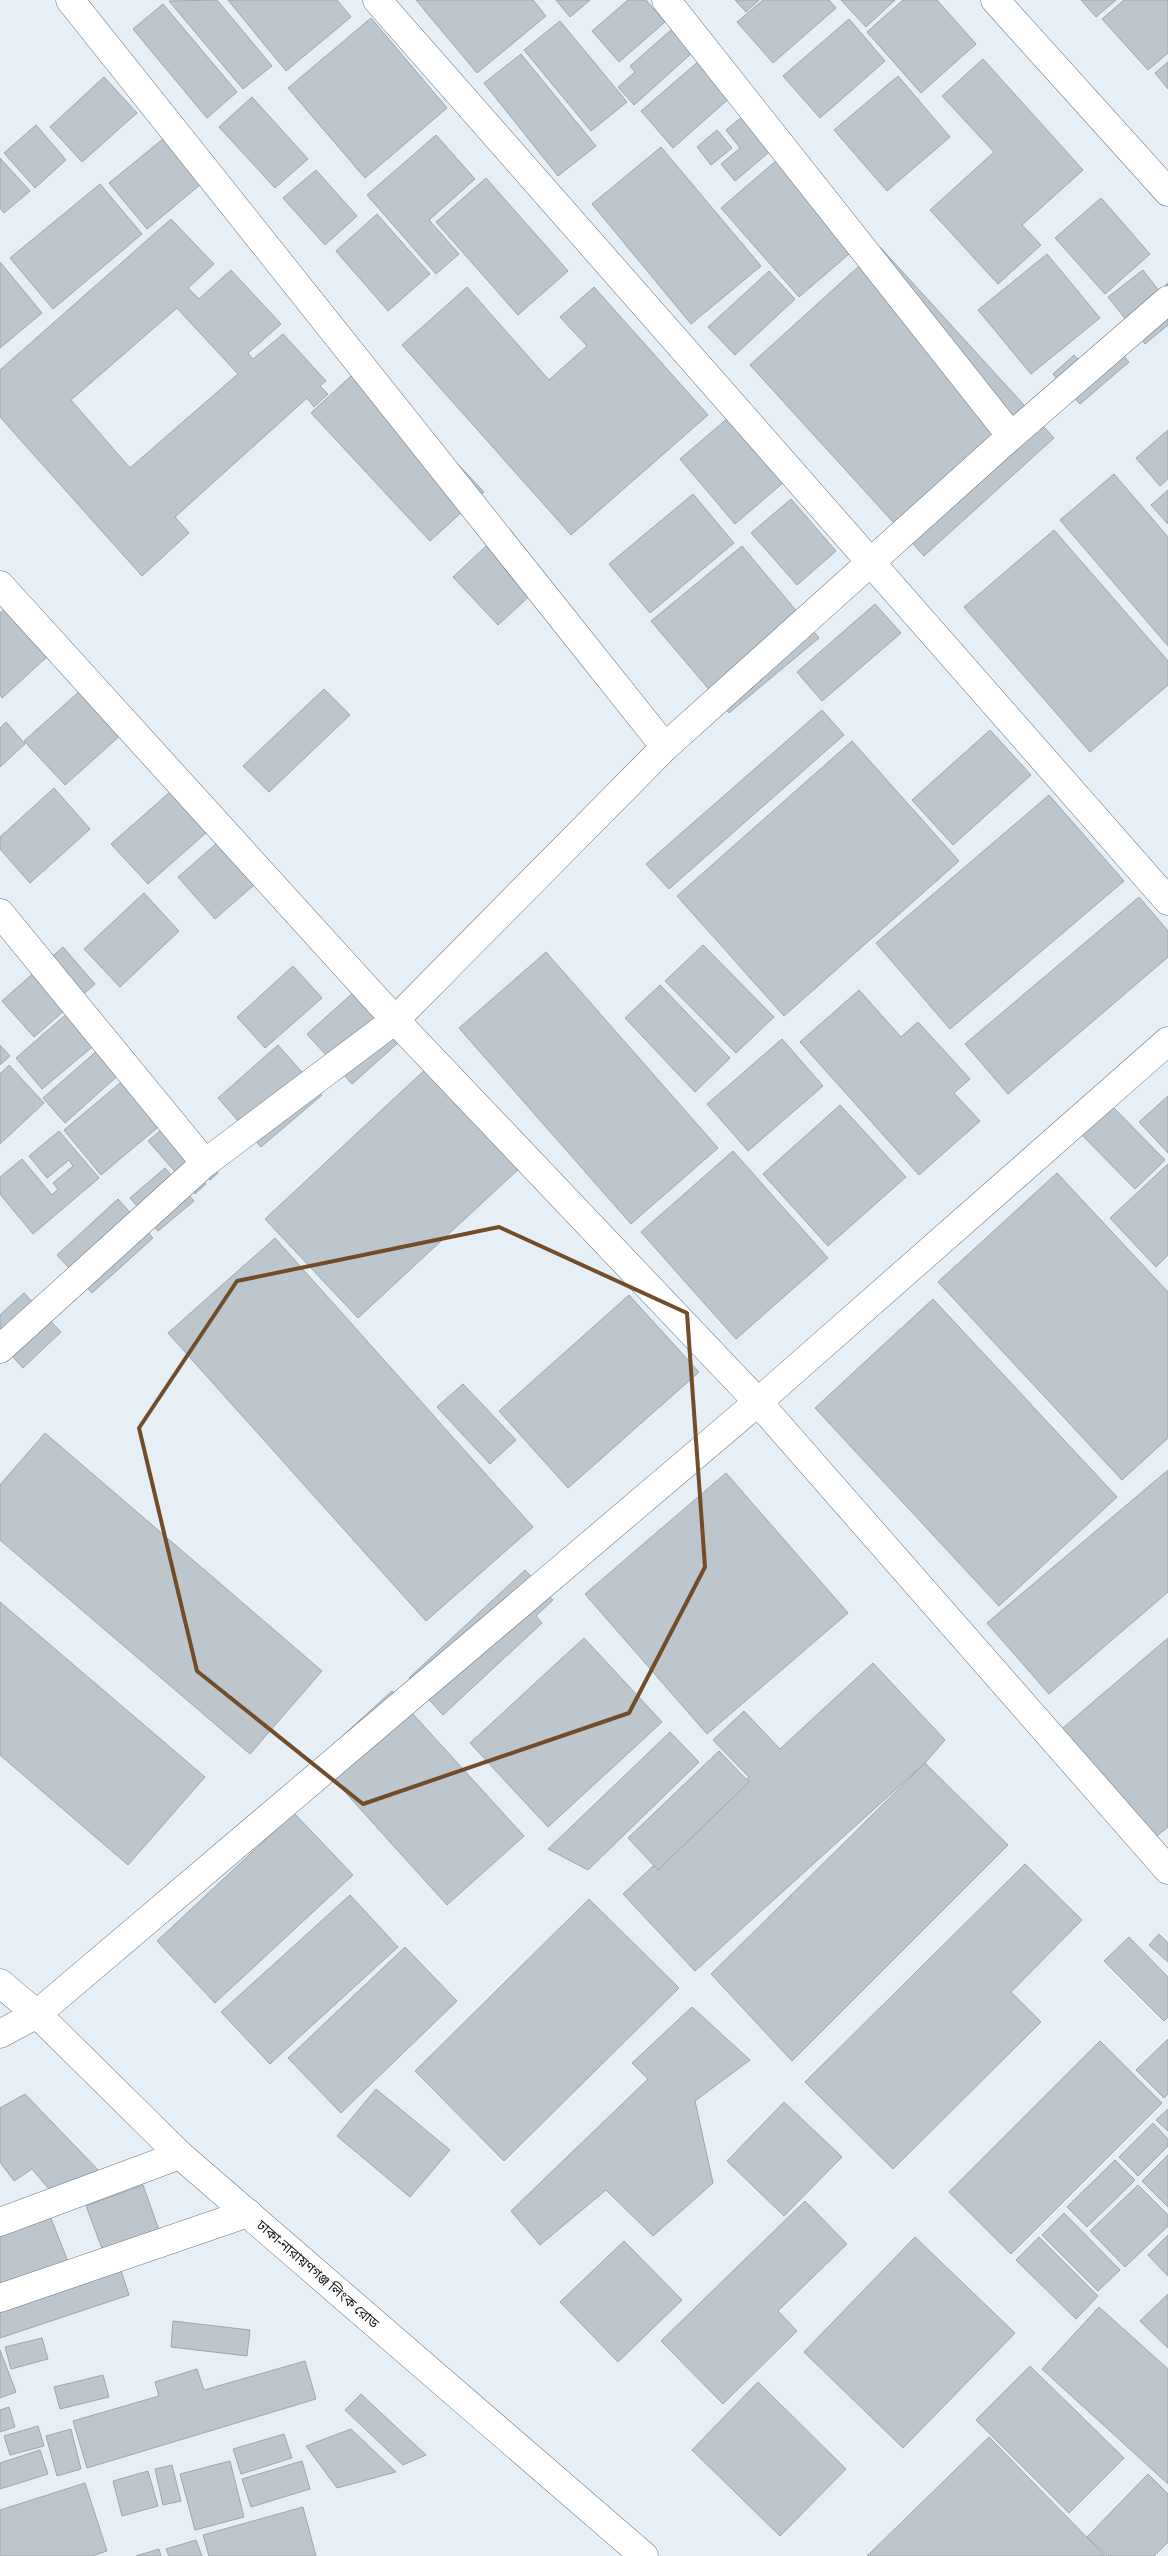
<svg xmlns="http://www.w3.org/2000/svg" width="1168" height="2556" font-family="'Archivo Narrow','Noto Sans Bengali',sans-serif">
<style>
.building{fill:#bdc6cd;stroke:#9fa7ae;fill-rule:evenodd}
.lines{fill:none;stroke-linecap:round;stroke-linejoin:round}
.street-casing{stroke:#6c747a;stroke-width:29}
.highway-casing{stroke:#6c747a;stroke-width:29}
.street{stroke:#fff;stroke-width:28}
.highway{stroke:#fff;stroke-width:28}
.marked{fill:none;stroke:#734d2a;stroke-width:4;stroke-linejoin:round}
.labels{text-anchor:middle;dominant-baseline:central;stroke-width:4.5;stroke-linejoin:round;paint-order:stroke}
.street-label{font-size:14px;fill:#1c1f21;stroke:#fff}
</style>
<rect width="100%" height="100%" fill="#e7eff6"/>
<g class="building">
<polygon points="217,0 272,66 243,89 169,1"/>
<polygon points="228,0 337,0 351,17 286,71"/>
<polygon points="416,0 533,0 546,16 477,73"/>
<polygon points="556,0 590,0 570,17"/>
<polygon points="628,0 646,0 665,22 619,62 592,31"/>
<polygon points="735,0 759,0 746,12"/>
<polygon points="763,0 829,0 836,8 773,63 737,22"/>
<polygon points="841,0 895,0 866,27"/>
<polygon points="903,0 937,0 976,44 921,93 867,32"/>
<polygon points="1081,0 1116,0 1096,17"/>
<polygon points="1124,0 1168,0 1168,53 1148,70 1102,19"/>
<polygon points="163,4 237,92 207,118 133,29"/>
<polygon points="371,18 447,108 365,178 288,88"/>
<polygon points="849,19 885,61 820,118 783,76"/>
<polygon points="560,21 627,102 591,131 524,50"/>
<polygon points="671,30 692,53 634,105 618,87 635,72 630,66"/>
<polygon points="521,54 596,146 558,176 484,83"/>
<polygon points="983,59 1083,170 1022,225 1041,245 998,284 930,210 994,152 942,96"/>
<polygon points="700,60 732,96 673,148 641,111"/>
<polygon points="1168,62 1168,89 1155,73"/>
<polygon points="898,76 950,137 887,191 834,130"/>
<polygon points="104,77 137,113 82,162 50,127"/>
<polygon points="252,97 308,159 275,188 219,127"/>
<polygon points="750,110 779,144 735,181 721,164 740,148 726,130"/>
<polygon points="36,125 66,160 35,188 4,153"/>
<polygon points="717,130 732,148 711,165 697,147"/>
<polygon points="169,134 207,179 147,229 109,183"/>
<polygon points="436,135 475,179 429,220 459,254 436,274 367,195"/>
<polygon points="661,147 761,266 691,324 592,204"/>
<polygon points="785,153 863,242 799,297 721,208"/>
<polygon points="0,158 30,191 4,213 0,208"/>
<polygon points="316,170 357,216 325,245 283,198"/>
<polygon points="486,178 568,271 518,315 436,222"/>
<polygon points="100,184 142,234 53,309 10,258"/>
<polygon points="1101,198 1150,254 1105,294 1055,238"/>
<polygon points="377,214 430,274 388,311 336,251"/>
<path d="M171,219L214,264L188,288L199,299L231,270L281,324L248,353L253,359L283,334L326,381L320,386L328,394L314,407L307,398L175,517L189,533L142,576L0,417V370ZM177,308L238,374L130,468L71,400Z"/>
<polygon points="880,247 1054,438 924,556 750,365"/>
<polygon points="1047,254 1100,318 1031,374 978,310"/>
<polygon points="0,262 42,313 0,348"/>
<polygon points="1143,270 1159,291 1168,283 1168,325 1145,344 1108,297"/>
<polygon points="769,271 795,299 735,355 708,327"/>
<polygon points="467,287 549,380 587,346 560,317 594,287 708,415 571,535 402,345"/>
<polygon points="1110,340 1129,362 1080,404 1053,374 1074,355 1083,364"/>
<polygon points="364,364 484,492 430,541 311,413"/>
<polygon points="729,417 784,482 735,524 680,459"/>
<polygon points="1168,430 1168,479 1160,486 1136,458"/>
<polygon points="1114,474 1168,537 1168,646 1060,520"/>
<polygon points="1168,490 1168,524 1151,505"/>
<polygon points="693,494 734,543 650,613 609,564"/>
<polygon points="791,499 836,551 797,585 751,533"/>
<polygon points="1054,530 1168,661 1168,685 1090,752 964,607"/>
<polygon points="502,531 547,580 498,625 453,577"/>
<polygon points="742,546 819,638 729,713 651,621"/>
<polygon points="18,597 61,644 2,698 0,695 0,613"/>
<polygon points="875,604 901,633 822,701 797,672"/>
<polygon points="82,689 123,733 65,785 24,741"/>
<polygon points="324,689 350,715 269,792 243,766"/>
<polygon points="822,710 844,735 669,889 646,864"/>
<polygon points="6,722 25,744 0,767 0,728"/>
<polygon points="990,730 1031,775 953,845 912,800"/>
<polygon points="852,741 959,861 784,1016 677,896"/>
<polygon points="54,788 90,829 30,883 0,849 0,837"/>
<polygon points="171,791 207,832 148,884 111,844"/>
<polygon points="1049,795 1124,881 950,1029 876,943"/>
<polygon points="224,837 261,879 215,919 178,877"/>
<polygon points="144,893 179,931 120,987 84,949"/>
<polygon points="1139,897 1168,931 1168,957 1008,1094 965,1044"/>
<polygon points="703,945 774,1017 736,1053 665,981"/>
<polygon points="63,947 95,984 34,1037 2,1001"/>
<polygon points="546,952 718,1148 631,1224 459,1028"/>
<polygon points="293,966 322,998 265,1048 237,1017"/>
<polygon points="364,983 408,1034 352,1084 307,1034"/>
<polygon points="660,985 730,1058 695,1092 625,1018"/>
<polygon points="859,990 901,1037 918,1022 970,1079 954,1093 980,1121 919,1175 800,1042"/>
<polygon points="70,1011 97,1043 42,1089 16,1058"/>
<polygon points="782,1039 823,1086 748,1151 707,1104"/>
<polygon points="0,1045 10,1056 0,1065"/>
<polygon points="278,1045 322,1095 261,1147 218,1098"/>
<polygon points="99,1049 121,1073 65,1123 43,1098"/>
<polygon points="9,1065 44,1103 0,1144 0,1074"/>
<polygon points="430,1065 523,1165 358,1318 265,1219"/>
<polygon points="126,1078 163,1123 101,1175 64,1130"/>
<polygon points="1168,1096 1168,1153 1139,1122"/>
<polygon points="1109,1103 1165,1160 1135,1189 1079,1132"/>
<polygon points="840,1105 906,1177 828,1246 763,1174"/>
<polygon points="172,1121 218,1173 210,1180 178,1142 173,1147 206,1184 195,1194 148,1141"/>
<polygon points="59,1131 99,1178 33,1234 0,1194 0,1177 22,1159 52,1195 58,1189 53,1183 73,1166 69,1160 47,1178 29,1156"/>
<polygon points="733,1151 828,1258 736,1339 641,1232"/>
<polygon points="1168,1164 1168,1255 1156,1267 1110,1218"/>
<polygon points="165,1168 194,1201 158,1231 130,1198"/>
<polygon points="1057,1173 1168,1292 1168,1438 1122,1480 938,1282"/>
<polygon points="118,1199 153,1238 92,1293 57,1255"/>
<polygon points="275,1238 533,1527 426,1621 168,1333"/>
<polygon points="24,1293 61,1332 23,1368 0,1343 0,1315"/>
<polygon points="629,1295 699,1372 568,1488 499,1411"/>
<polygon points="933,1299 1117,1497 999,1606 815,1408"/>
<polygon points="463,1384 516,1440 490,1464 437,1407"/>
<polygon points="45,1433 322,1671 250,1754 0,1540 0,1485"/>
<polygon points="1168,1470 1168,1592 1049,1694 987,1623"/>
<polygon points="726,1473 848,1613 707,1734 585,1594"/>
<polygon points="525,1570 553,1600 536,1616 542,1623 443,1715 409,1678"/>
<polygon points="0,1602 205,1777 128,1865 0,1755"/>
<polygon points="584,1638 662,1722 548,1827 470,1743"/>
<polygon points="1168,1638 1168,1827 1152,1840 1058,1732"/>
<polygon points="873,1663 945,1740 925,1763 695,1971 623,1894 749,1777 713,1740 744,1711 780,1749"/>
<polygon points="392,1691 524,1836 447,1905 316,1760"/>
<polygon points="670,1732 699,1762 588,1870 548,1849"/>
<polygon points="719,1751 749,1782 658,1870 628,1838"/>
<polygon points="925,1763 1008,1845 792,2061 711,1974"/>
<polygon points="294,1813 353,1875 215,2003 157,1941"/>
<polygon points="1025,1864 1082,1920 1011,1992 1041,2022 893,2169 805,2082"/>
<polygon points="350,1895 398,1947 270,2064 221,2012"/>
<polygon points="589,1899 679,1988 504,2161 415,2071"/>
<polygon points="1159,1934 1168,1943 1168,1962 1149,1945"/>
<polygon points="1129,1937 1168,1977 1168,2017 1164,2021 1104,1961"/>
<polygon points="405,1947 457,2001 341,2113 288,2058"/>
<polygon points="692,2007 750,2060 695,2101 713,2183 653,2236 606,2190 540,2245 511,2211 648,2079 632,2063"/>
<polygon points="1168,2039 1168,2094 1164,2098 1136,2070"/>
<polygon points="1100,2041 1162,2103 1011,2254 949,2192"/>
<polygon points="376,2089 450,2150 410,2197 337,2136"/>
<polygon points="25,2094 102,2174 53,2194 32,2169 14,2181 0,2162 0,2108"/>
<polygon points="784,2102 842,2157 784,2216 727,2161"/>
<polygon points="1168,2109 1168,2131 1156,2120"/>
<polygon points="1153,2123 1168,2139 1168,2146 1138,2176 1119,2157"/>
<polygon points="1168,2155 1168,2207 1142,2181"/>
<polygon points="1115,2160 1135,2180 1087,2227 1067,2207"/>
<polygon points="143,2185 159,2230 103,2251 86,2206"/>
<polygon points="1138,2185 1168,2215 1168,2226 1125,2267 1090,2231"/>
<polygon points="805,2201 847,2244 778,2311 797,2331 723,2404 661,2341"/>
<polygon points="48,2211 69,2264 0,2284 0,2229"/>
<polygon points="1064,2213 1120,2270 1098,2291 1042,2235"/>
<polygon points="1168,2235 1168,2276 1148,2255"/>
<polygon points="915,2237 1015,2333 903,2448 804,2352"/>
<polygon points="1039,2237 1098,2296 1076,2319 1016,2260"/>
<polygon points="624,2241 682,2300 618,2362 560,2302"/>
<polygon points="118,2261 129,2295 0,2338 0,2300"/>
<polygon points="1168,2294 1168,2348 1140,2321"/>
<polygon points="1099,2307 1168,2369 1168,2484 1042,2369"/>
<polygon points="173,2321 250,2330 247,2356 171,2347"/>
<polygon points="42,2338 48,2359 11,2369 5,2347"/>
<polygon points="0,2350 16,2392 0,2398"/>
<polygon points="305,2361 316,2399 87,2468 73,2421 159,2396 155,2382 197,2369 204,2390"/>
<polygon points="1030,2366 1124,2458 1069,2513 976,2420"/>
<polygon points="103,2375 109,2397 60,2409 54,2387"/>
<polygon points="758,2382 846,2469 780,2536 692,2450"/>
<polygon points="361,2394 426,2455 403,2465 345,2410"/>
<polygon points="9,2407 15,2427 0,2432 0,2410"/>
<polygon points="38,2426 44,2446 10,2455 4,2436"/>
<polygon points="71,2429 81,2469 57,2476 46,2436"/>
<polygon points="351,2429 396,2472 337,2488 306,2446"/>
<polygon points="284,2434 292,2458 241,2474 233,2449"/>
<polygon points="989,2437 1105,2556 867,2556"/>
<polygon points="40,2450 48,2474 0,2489 0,2463"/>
<polygon points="230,2461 244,2517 195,2530 180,2474"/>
<polygon points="302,2461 310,2489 251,2507 242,2479"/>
<polygon points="172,2465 181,2501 163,2505 155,2469"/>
<polygon points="148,2471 158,2506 122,2516 113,2481"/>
<polygon points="1148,2474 1168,2494 1168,2542 1154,2556 1107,2556 1087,2537"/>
<polygon points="85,2483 107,2551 92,2556 0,2556 0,2510"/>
<polygon points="303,2507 316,2556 209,2556 203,2535"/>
<polygon points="196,2540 202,2556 169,2556 166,2549"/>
<polygon points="159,2549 161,2556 136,2556"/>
</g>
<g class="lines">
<g class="street-casing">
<g id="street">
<polyline points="70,0 665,747"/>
<polyline points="377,0 1168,901"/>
<polyline points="666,0 1011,436"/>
<polyline points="995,0 1168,192"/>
<polyline points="0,585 395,1020 758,1402 1168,1870"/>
<polyline points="0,913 205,1163"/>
<polyline points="0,1349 205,1163 395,1020 665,747 1011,436 1168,300"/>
<polyline points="0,2034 37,2014 758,1402 1168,1041"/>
<polyline points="0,2222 180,2155"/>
<polyline points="0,2298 248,2213"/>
</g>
</g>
<g class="highway-casing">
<polyline id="highway" points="0,1983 37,2014 180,2155 644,2556"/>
</g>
<use href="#street" class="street"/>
<use href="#highway" class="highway"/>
</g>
<path class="marked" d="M499,1227L687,1313L705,1567L629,1713L363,1804L197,1671L139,1428L237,1281Z"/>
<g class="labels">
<g class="street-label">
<text transform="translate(318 2274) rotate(41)">ঢাকা-নারায়ণগঞ্জ লিংক রোড</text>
</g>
</g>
</svg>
